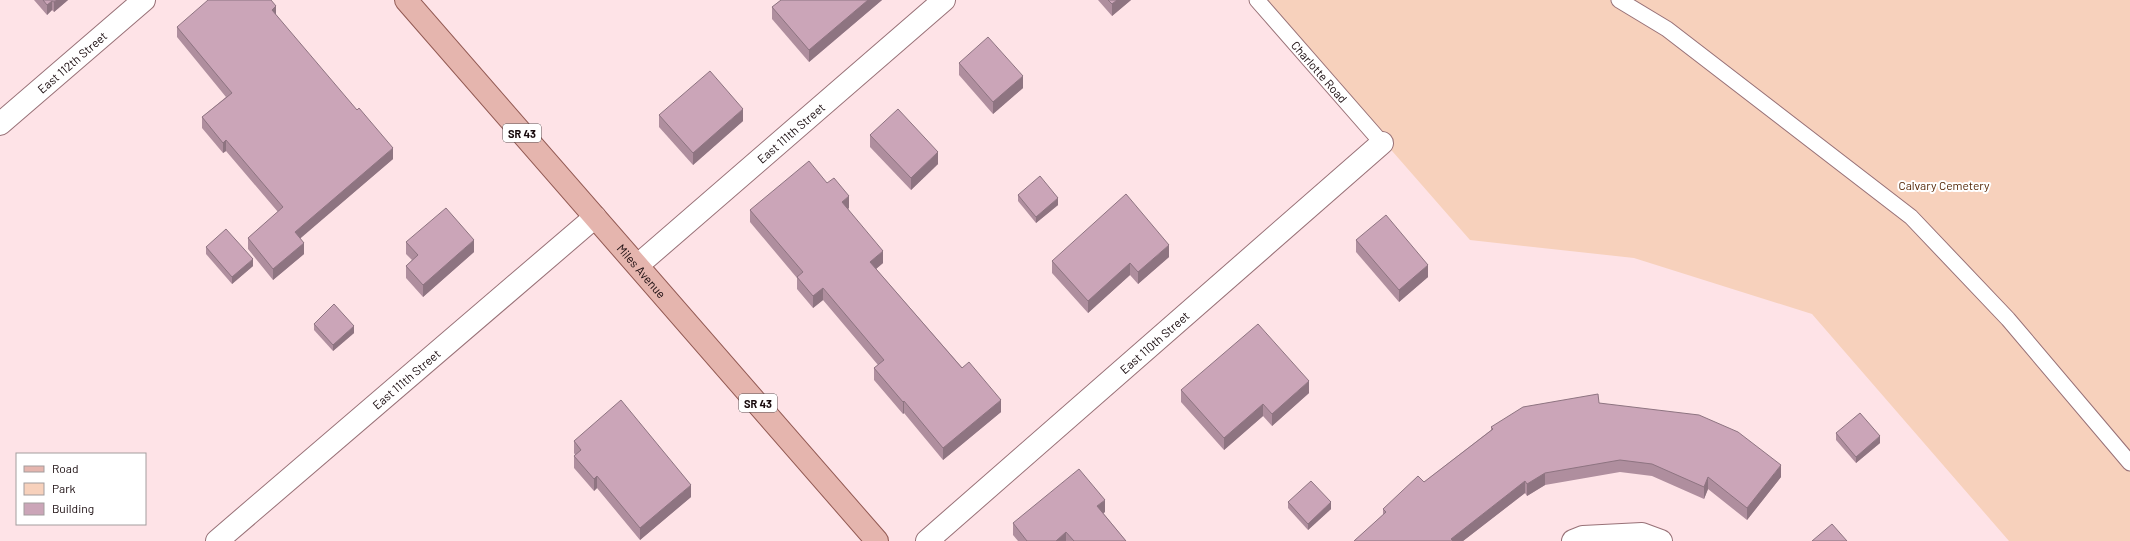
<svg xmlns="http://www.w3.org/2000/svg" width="2130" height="541" font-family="Barlow,sans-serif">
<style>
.green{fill:#f7d1bc}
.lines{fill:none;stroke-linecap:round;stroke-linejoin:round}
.service-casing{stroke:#987177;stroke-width:17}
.minor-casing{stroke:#987177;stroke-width:24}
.primary-casing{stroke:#925953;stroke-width:24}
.service{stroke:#fff;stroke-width:15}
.minor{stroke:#fff;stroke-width:22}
.primary{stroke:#e5b5ae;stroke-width:22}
.wall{fill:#af8e9e}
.shaded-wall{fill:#8e7481}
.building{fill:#cba5b8;stroke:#8e7481}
.labels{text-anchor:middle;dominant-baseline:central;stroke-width:4;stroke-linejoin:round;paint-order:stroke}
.shield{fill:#fff;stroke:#5d5456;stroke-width:1}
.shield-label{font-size:11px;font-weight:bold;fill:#180a0d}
.street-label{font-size:12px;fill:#180a0d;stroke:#fff}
.park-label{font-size:12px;fill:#562808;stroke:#fff}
</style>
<rect width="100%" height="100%" fill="#fee3e7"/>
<polygon class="green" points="1260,0 2130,0 2130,541 2009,541 1812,314 1634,258 1470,240"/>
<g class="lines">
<g class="service-casing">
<g id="service">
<path id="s1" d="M1257,0L1382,143"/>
<polyline points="1619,0 1667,29 1911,217 2008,319 2130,463"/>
</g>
</g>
<g class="minor-casing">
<g id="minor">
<path id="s2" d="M0,124L144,0"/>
<path id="s3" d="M638,265L944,0"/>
<path id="s4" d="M217,541L595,217"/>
<path id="s5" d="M927,541L1382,143"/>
<polyline points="1573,541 1583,537 1642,534 1661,541"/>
</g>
</g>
<g class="primary-casing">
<g id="primary">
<path id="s6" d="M406,0L877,541"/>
</g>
</g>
<use href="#service" class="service"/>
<use href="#minor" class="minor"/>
<use href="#primary" class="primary"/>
</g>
<g class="wall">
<polygon points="34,0 68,0 54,12 52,10 47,15"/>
<polygon points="781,0 882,0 809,62 772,19 772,7"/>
<polygon points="1098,0 1131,0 1112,16"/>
<polygon points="276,15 393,159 300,238 304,254 273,280 248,249 248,238 278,212 226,151 223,153 202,128 202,117 226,97 177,37 177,27"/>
<polygon points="959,63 1023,88 993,114 959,75"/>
<polygon points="659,115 743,121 693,165 659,127"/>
<polygon points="870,135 938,164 911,190 870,147"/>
<polygon points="827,183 849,208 848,209 883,263 876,269 1001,412 943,460 904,413 903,414 874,380 874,368 878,365 823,300 813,308 797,289 797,278 750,222 750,210"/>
<polygon points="1018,195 1058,205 1036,223 1018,201"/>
<polygon points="1356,240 1428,277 1399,302 1356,252"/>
<polygon points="406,242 474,252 423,297 406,278 406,266 412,260 406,254"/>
<polygon points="206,247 253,266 232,284 206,254"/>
<polygon points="1169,257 1138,284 1130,275 1088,313 1052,273 1052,261"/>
<polygon points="314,324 354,333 333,351 314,330"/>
<polygon points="1181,390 1309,393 1272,426 1263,416 1224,450 1181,402"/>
<polygon points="1599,403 1781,477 1747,520 1708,489 1704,499 1652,476 1620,472 1545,485 1527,496 1525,493 1463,541 1354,541 1383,515 1383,509 1424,482 1491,430 1491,427"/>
<polygon points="1836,433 1880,443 1856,463 1836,440"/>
<polygon points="574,441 691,497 640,540 597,488 594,491 574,468 574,456 575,455 574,453"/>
<polygon points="1288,502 1331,509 1308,530 1288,508"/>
<polygon points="1105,512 1103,513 1126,541 1018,541 1013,535 1013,523"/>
</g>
<g class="shaded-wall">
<polygon points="57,0 68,0 54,12 54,2"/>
<polygon points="868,0 882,0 809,62 809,50"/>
<polygon points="1117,0 1131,0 1112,16 1112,4"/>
<polygon points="52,1 52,10 47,15 47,5"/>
<polygon points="276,6 276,17 272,10"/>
<polygon points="1023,76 1023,88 993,114 993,102"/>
<polygon points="743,109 743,121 693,165 693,153"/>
<polygon points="226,140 226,151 223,153 223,143"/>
<polygon points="393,148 393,159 295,243 295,232"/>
<polygon points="938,152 938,164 911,190 911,178"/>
<polygon points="849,196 849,208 842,214 842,202"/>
<polygon points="1058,198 1058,205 1036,223 1036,217"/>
<polygon points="474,240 474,252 423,297 423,285"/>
<polygon points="304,243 304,254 273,280 273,269"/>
<polygon points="1169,245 1169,257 1138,284 1138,272"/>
<polygon points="883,251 883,263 870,274 870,262"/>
<polygon points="253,259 253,266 232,284 232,277"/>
<polygon points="1130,263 1130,275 1088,313 1088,301"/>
<polygon points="1428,265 1428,277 1399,302 1399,290"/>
<polygon points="823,288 823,300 813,308 813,296"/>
<polygon points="354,326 354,333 333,351 333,345"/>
<polygon points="1309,381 1309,393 1272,426 1272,414"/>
<polygon points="1001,400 1001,412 943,460 943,448"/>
<polygon points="904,401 904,413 903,414 903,402"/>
<polygon points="1263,404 1263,416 1224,450 1224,438"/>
<polygon points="1880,436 1880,443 1856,463 1856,457"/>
<polygon points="1781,465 1781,477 1747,520 1747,508"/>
<polygon points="1545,473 1545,485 1527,496 1527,484"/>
<polygon points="597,476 597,488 594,491 594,479"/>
<polygon points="1708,477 1708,489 1704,499 1704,487"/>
<polygon points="1525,481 1525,493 1463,541 1451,541 1451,539"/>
<polygon points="691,485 691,497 640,540 640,528"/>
<polygon points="1105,500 1105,512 1097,518 1097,506"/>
<polygon points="1331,502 1331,509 1308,530 1308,524"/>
<polygon points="1066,532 1066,541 1056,541"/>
</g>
<g class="building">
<polygon points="43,0 57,0 54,2 52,1 47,5"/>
<polygon points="208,0 271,0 276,6 272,10 357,110 359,108 393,148 295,232 304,243 273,269 248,238 283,207 226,140 223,143 202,117 232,93 177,27"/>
<polygon points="781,0 868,0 809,50 772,7"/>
<polygon points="1108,0 1117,0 1112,4"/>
<polygon points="988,37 1023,76 993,102 959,63"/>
<polygon points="710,71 743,109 693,153 659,115"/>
<polygon points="898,109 938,152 911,178 870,135"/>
<polygon points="809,161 827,183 834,178 849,196 842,202 883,251 870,262 962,368 969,362 1001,400 943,448 904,401 903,402 874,368 884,360 823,288 813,296 797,277 803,272 750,210"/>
<polygon points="1040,176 1058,198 1036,217 1018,195"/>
<polygon points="1126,194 1169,245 1138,272 1130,263 1088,301 1052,261"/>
<polygon points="446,208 474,240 423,285 406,266 418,255 406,242"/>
<polygon points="1386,215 1428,265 1399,290 1356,240"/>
<polygon points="226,229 253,259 232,277 206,247"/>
<polygon points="334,304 354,326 333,345 314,324"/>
<polygon points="1258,324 1309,381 1272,414 1263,404 1224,438 1181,390"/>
<polygon points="1598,394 1599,403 1699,415 1738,432 1781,465 1747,508 1708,477 1704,487 1652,464 1620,460 1545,473 1527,484 1525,481 1451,539 1453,541 1354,541 1386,512 1383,509 1418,476 1424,482 1493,429 1491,427 1523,407"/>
<polygon points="621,400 691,485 640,528 597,476 594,479 574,456 581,450 574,441"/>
<polygon points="1860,413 1880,436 1856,457 1836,433"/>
<polygon points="1079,469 1105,500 1097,506 1126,541 1074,541 1066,532 1056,541 1027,541 1013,523"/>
<polygon points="1311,481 1331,502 1308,524 1288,502"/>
<polygon points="1832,524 1847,541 1812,541"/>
</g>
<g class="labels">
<g class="shield">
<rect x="503" y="124" width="38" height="18" rx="3"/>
<rect x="739" y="394" width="38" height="18" rx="3"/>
</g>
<g class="shield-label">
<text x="522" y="133">SR 43</text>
<text x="758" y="403">SR 43</text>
</g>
<g class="street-label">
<text stroke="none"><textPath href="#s2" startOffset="95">East 112th Street</textPath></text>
<text stroke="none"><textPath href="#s1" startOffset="95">Charlotte Road</textPath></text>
<text stroke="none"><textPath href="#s3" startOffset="202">East 111th Street</textPath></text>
<text stroke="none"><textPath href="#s6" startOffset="359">Miles Avenue</textPath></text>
<text stroke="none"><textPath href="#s5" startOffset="302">East 110th Street</textPath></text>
<text stroke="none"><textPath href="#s4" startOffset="249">East 111th Street</textPath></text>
</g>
<g class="park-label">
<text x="1944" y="185">Calvary Cemetery</text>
</g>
</g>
<rect x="16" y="453" width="130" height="72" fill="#ffffff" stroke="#a39d9e"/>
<rect x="24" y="466" width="20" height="6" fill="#e5b5ae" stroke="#a39d9e"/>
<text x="52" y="473" font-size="12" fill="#180a0d">Road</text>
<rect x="24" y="483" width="20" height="12" fill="#f7d1bc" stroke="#a39d9e"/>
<text x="52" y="493" font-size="12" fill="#180a0d">Park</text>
<rect x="24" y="503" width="20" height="12" fill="#cba5b8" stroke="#a39d9e"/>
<text x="52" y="513" font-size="12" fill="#180a0d">Building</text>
</svg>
